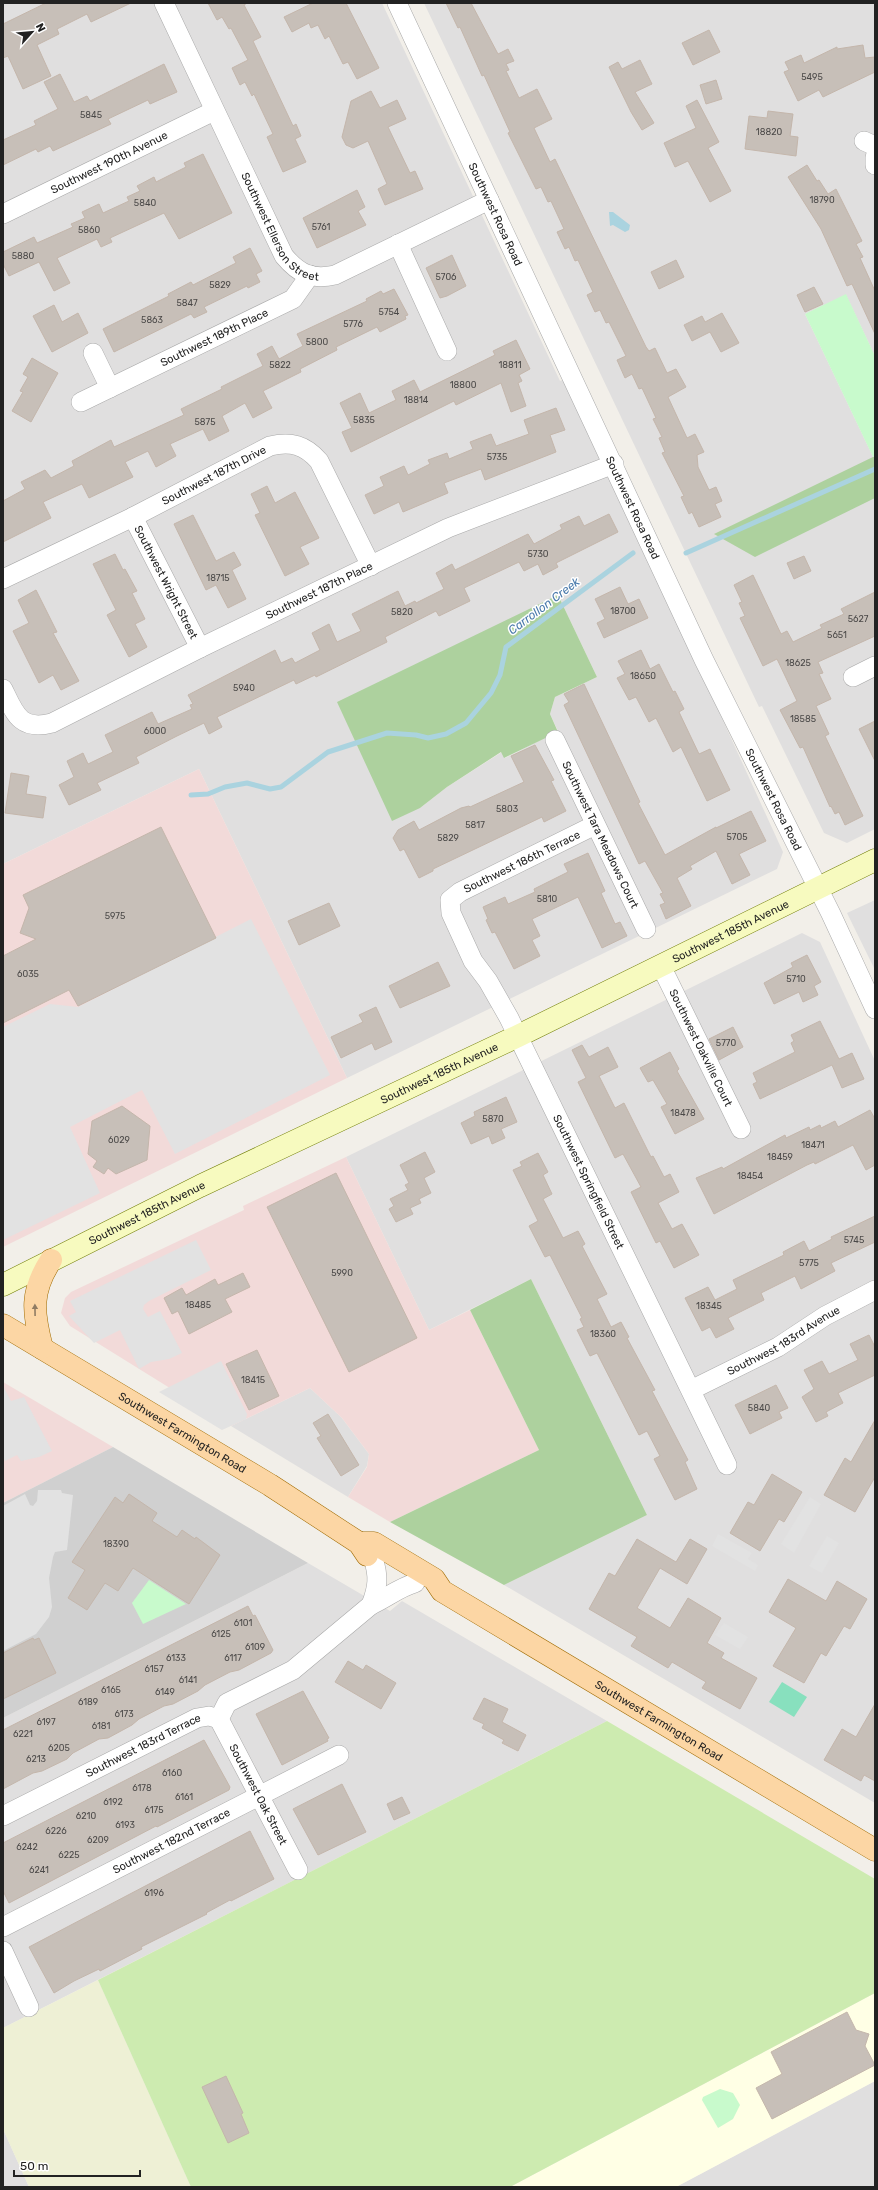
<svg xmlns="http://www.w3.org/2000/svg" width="878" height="2190" font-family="Rubik,sans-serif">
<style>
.residential{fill:#e0dfdf;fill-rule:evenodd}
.commercial{fill:#f2dad9}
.education{fill:#ffffe5}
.religious{fill:#d0d0d0}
.farmland{fill:#eef0d5}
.grass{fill:#cdebb0}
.forest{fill:#add19e}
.park{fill:#c8facc}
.pitch{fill:#88e0be}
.parking{fill:#e2e2e2}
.water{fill:#aad3df}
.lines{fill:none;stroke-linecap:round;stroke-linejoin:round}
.stream{stroke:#aad3df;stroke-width:5}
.building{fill:#c7bfb8;stroke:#c4b6ab}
.minor-casing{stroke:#a9a9a9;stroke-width:20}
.secondary-casing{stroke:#707d05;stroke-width:23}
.primary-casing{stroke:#a06b00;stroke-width:23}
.minor{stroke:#fff;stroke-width:19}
.secondary{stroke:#f7fabf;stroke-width:22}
.primary{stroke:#fcd6a4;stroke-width:22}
.oneway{fill:#8f7c63}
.labels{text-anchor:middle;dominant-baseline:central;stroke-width:3;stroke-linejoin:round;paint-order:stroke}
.number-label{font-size:9px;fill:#4b4948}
.street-label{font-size:11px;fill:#222;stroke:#fff}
.water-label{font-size:12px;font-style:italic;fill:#4a7aab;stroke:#fff}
</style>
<rect width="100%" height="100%" fill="#f2efe9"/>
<g class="residential">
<path d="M3,3H382L560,381L563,380L646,552L783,852L777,869L347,1078L199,769L3,864ZM558,595L597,677L555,697L550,714L558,731L505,758L502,752L447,787L420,808Z"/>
<polygon points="424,3 875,3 875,356 846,295 805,314 875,461 875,829 847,843 824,833 762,706 759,707"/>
<polygon points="875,900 875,970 847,913"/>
<polygon points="802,933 820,942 875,1061 875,1803 504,1585 647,1515 531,1279 429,1330 346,1157"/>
<polygon points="310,1388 342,1418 369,1454 367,1466 348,1497 231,1426"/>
<polygon points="308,1563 390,1611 402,1601 607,1721 3,2028 3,1718"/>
<polygon points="875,2081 875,2187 676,2187"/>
<polygon points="3,2129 29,2187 3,2187"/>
</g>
<g class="commercial">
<polygon points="199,769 347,1078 3,1247 3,864"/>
<polygon points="346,1157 429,1330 470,1310 539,1450 390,1522 348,1497 367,1467 369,1454 342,1418 310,1388 231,1426 70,1326 61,1313 65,1298 71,1292 244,1210 243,1206"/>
<polygon points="3,1382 113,1447 3,1503"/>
</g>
<polygon class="education" points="875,1993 875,2081 676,2187 510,2187"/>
<polygon class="religious" points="113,1447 308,1563 3,1718 3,1503"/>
<polygon class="farmland" points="98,1980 191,2187 29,2187 3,2129 3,2028"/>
<polygon class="grass" points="607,1721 875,1879 875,1993 510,2187 191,2187 98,1980"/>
<g class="forest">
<polygon points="875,456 875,498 755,557 714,534"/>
<polygon points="558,595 597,677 555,697 550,714 558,732 504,758 501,752 447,787 420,808 392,821 337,702"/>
<polygon points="531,1279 647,1515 504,1585 390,1522 539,1450 470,1310"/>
</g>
<g class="park">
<polygon points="846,294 875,356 875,456 873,457 805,314"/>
<polygon points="149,1580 186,1604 143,1624 132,1603"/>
<polygon points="720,2089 733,2093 740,2105 733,2119 718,2128 702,2100 703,2097"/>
</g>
<polygon class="pitch" points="782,1682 807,1697 794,1717 769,1702"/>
<g class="parking">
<polygon points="251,919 330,1075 175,1154 142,1090 70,1127 100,1193 3,1240 3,1027 50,1004 78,1007"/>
<polygon points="196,1240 211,1270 149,1301 144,1305 143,1309 148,1317 160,1311 182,1353 169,1359 151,1362 139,1369 120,1330 94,1343 69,1316 76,1312 70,1301"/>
<polygon points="221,1361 247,1414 246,1419 222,1430 159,1392"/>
<polygon points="3,1386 11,1401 24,1397 52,1451 39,1457 21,1461 17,1455 5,1461 3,1457"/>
<polygon points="38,1490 61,1490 62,1493 73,1495 67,1550 55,1552 53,1557 49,1578 52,1607 49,1617 36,1634 3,1651 3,1506 25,1494 30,1505 33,1506 37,1501"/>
<polygon points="810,1497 821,1504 794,1553 781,1544"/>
<polygon points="718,1534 752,1553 748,1559 758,1565 755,1571 712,1546"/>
<polygon points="827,1536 839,1543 822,1573 809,1566"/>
<polygon points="724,1623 748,1637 740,1649 715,1635"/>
</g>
<polygon class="water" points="609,212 613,212 630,225 629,230 625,232 613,225 610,226"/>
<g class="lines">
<g class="stream">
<polyline points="686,553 875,469"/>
<polyline points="191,795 208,794 225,787 247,783 270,789 281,787 328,752 387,733 416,735 428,738 446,734 466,723 491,693 500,675 506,647 633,553"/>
</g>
</g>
<g class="building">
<polygon points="46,3 131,3 91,22 87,14 57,29 59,34 37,45 51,76 23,89 8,56 3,58 3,24"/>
<polygon points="208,3 247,3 244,5 261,37 253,41 293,126 296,124 301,136 295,139 306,162 283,172 267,137 273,134 254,94 252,96 245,82 240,85 232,68 248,60 231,28 229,29 222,17 217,20"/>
<polygon points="313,3 346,3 379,68 357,79 348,62 343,64 329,36 325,39 318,25 311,28 309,23 292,32 284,17"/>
<polygon points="446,3 471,3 498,54 508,49 514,61 506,64 509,70 506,71 519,98 537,89 552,119 534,128 550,162 555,159 646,347 649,351 655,348 667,373 676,369 686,387 668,397 687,438 695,434 704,452 697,455 698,467 709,490 716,487 722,501 715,504 721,517 699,527 692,512 689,514 681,497 684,496 662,453 665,452 659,438 662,437 653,419 656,418 642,388 639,389 632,374 625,378 617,360 626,356 609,322 606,323 600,310 595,312 587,295 593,292 578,260 575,261 569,247 565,249 557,232 564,229 551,201 548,202 541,187 536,189 508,133 510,132 484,75 482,76 460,27 458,28"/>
<polygon points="709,30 720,52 693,65 682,43"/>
<polygon points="863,45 865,58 875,57 875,72 823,97 819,90 798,101 784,72 789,70 785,62 801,55 804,63 837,47 837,49"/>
<polygon points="640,60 652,84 635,92 654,123 642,130 631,112 609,67 618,62 622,69"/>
<polygon points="164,64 177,92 150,104 148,100 108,119 111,124 53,151 50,146 38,152 36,149 3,165 3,140 36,125 34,121 58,109 44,82 60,74 74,102 87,96 90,101"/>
<polygon points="716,80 722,99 706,104 700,85"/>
<polygon points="371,91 380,108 397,100 406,119 388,127 410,173 415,171 423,189 385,205 378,189 387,184 368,141 353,148 346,145 342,137 351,101"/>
<polygon points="697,100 719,142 708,148 731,191 710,202 688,161 675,167 664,143 696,128 686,106"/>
<polygon points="768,111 793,114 790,136 798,137 796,156 745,149 749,116 767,118"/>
<polygon points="203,154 232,213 179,239 164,213 110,238 112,242 101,247 97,239 57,258 70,283 54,291 39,262 9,276 3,264 3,252 34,237 37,243 73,227 71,224 85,218 82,212 99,204 103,213 129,201 127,197 140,191 137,186 154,177 156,182 186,167 184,163"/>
<polygon points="807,165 817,181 819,180 828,194 836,189 862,241 856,244 863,257 860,258 875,291 875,334 852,284 847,286 821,229 788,177"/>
<polygon points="357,190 365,207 358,211 366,225 317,248 303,218"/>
<polygon points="250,248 262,271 256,274 260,282 248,288 247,286 204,307 207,312 194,318 191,314 114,352 103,329 169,296 168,294 191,282 193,285 236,263 233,257"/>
<polygon points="452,255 466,286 447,296 440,298 426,268"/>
<polygon points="676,260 684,277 659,289 651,272"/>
<polygon points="814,287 823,304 805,312 797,295"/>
<polygon points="394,289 408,315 405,316 406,319 380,332 377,327 336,347 337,350 300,369 301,372 263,391 272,408 253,418 245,403 222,416 229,431 209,441 203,429 170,444 176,456 156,467 148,451 125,462 133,477 89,498 82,484 43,502 51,518 3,542 3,501 25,489 21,482 45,470 51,478 74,466 72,461 111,440 114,447 184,415 181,409 222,389 221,387 263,366 257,354 272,346 279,359 303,346 297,334 367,301 366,299 381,291 383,294"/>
<polygon points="54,305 62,322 78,313 88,333 52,352 33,316"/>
<polygon points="722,313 739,343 721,352 710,332 692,341 684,325 702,316 705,322"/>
<polygon points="516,340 530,369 519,375 522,381 518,383 526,406 511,412 501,383 456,405 454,401 351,452 342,432 352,428 340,403 360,393 369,413 396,400 392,391 414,380 420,392 495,355 493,351"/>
<polygon points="32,358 58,373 31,422 12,411 23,392 20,391 28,377 23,374"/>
<polygon points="556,408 565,430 550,435 556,452 485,480 481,469 444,483 448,493 403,512 399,502 374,514 365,495 384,486 380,477 404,466 408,475 430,464 428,460 447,453 449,459 473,449 470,442 491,434 496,446 529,434 524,420"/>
<polygon points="267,486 275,503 295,492 319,538 300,547 309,564 285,576 255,515 260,513 251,494"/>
<polygon points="609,514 618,532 556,563 558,567 543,575 538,564 524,571 519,562 464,588 470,601 439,616 436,611 385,637 387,642 316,677 315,675 296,684 294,680 217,717 222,727 209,734 204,723 177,736 136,757 139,763 97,783 101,790 69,805 59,785 74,777 67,761 83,753 88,764 113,752 105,735 152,712 158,724 192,709 190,705 193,704 188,695 275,650 281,663 292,658 295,663 320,650 312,633 329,624 337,642 361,631 352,614 398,591 405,606 415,601 416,603 444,589 436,573 452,564 455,570 528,534 534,544 562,529 560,525 579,516 584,526"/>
<polygon points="193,515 216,561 234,552 241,565 232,570 246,599 228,608 216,585 206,590 174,524"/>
<polygon points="115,554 123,570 125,569 137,591 132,593 145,619 135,624 147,647 129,657 107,615 116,610 93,564"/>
<polygon points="804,556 811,571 794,579 787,563"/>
<polygon points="753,575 781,634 787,631 793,642 822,628 820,625 844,614 841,609 875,592 875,636 818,662 823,673 819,674 831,699 816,706 829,734 825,736 863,816 845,825 839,812 835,814 831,806 830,807 803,747 800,748 780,710 797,701 777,659 763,666 740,618 745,616 739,603 742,602 734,585"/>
<polygon points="620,587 628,604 639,599 648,618 604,638 597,623 605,619 595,599"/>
<polygon points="36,590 57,632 53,633 79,681 61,690 53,675 39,683 13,631 29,623 18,600"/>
<polygon points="641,650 650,669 659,664 673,692 675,691 684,709 679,712 699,754 710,749 730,790 707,801 681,747 673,752 656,718 649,722 636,697 629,700 617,678 625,674 618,661"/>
<polygon points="584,684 640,802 638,803 665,855 716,827 716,828 751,811 766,841 739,854 750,875 732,884 716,851 690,866 692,869 677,878 691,906 666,919 660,905 665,903 660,894 663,893 645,861 639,864 564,705 569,702 564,694"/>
<polygon points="875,721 875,761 859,729"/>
<polygon points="535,745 554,780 551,781 566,811 544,822 542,817 433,869 433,871 419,878 404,849 400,851 393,838 398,830 414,821 419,830 461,808 469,806 470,807 524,782 511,756"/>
<polygon points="11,773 29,776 26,794 46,797 43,818 5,813"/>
<polygon points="161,827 216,938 78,1006 69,990 3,1023 3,956 36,939 20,933 29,908 23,895"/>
<polygon points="588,853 605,891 601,893 615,924 620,922 627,936 602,948 578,897 532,919 540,936 532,940 540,956 514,969 495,932 492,933 486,920 488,919 483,907 505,897 508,904 535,892 534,889 568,872 564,864"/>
<polygon points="329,903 340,926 299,945 288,921"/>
<polygon points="807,955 821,982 814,986 818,995 803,1002 799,992 774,1004 764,983 793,967 791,963"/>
<polygon points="438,962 450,986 400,1008 389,986"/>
<polygon points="376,1007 392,1042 375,1050 372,1043 341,1058 331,1037 363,1022 359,1015"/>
<polygon points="820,1021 839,1059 852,1053 864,1079 842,1088 832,1065 760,1099 753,1084 757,1082 753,1073 795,1052 791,1043 794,1041 791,1035"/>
<polygon points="733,1027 743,1047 719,1060 709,1039"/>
<polygon points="582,1045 589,1057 608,1047 618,1067 599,1076 615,1108 624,1103 651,1157 653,1156 664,1177 670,1174 679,1192 658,1203 672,1229 682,1224 699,1255 674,1268 660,1241 656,1243 631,1192 641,1187 623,1154 615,1158 578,1082 586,1078 572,1050"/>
<polygon points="670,1052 679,1069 677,1071 704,1119 675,1134 661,1107 667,1104 653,1080 648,1082 640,1068"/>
<polygon points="506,1097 517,1122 501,1129 505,1138 492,1144 489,1136 471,1144 461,1123 475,1116 474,1112"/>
<polygon points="122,1106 150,1126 147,1160 116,1174 108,1168 104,1174 93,1167 97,1161 88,1154 92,1121"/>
<polygon points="870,1110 875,1119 875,1165 866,1170 853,1145 815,1164 814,1162 807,1165 714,1214 696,1178 722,1167 723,1169 785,1135 786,1138 809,1127 810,1130 820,1125 821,1128 835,1121 838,1127"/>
<polygon points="425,1152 435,1172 424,1178 431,1193 419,1199 421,1203 410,1208 413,1214 396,1222 389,1209 394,1206 390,1199 408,1190 405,1185 409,1183 400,1165"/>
<polygon points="538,1153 548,1172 543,1175 552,1194 543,1199 563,1238 578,1231 585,1244 582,1246 607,1294 597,1299 611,1327 621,1322 629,1337 627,1338 655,1390 652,1391 688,1460 685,1462 697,1489 675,1500 654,1459 660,1456 647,1431 639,1435 597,1353 590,1356 577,1330 584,1327 580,1319 582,1318 550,1255 545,1257 529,1226 538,1221 513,1170 522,1166 520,1162"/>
<polygon points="336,1173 417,1338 349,1372 267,1207"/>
<polygon points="875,1216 875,1242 831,1263 835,1271 801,1289 795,1276 761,1293 764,1300 728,1318 734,1329 716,1338 710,1327 702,1331 685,1298 708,1287 715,1300 737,1289 733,1280 784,1255 783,1252 804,1241 809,1251 832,1239 831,1237"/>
<polygon points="243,1273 250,1287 225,1299 232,1312 189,1334 178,1311 172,1314 164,1298 182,1288 186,1295 215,1279 218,1285"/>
<polygon points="869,1335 875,1347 875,1375 838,1393 843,1403 826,1412 828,1416 816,1422 802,1397 814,1389 804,1370 822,1361 829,1374 858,1360 850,1344"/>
<polygon points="257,1350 279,1396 249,1410 226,1364"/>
<polygon points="776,1385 788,1408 779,1412 782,1418 750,1434 735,1405"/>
<polygon points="328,1414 359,1465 341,1476 317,1438 321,1436 313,1423"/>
<polygon points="875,1420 875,1477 855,1512 824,1495 845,1458 851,1462"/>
<polygon points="772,1474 802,1492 784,1522 779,1519 760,1551 730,1533 748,1502 754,1505"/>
<polygon points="129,1494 157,1513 152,1521 177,1537 182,1530 195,1539 196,1537 220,1555 189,1604 133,1568 118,1591 105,1583 87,1610 68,1598 85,1570 72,1562 115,1497 123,1503"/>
<polygon points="637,1539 676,1562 690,1539 707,1549 687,1584 660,1568 637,1608 670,1628 688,1598 721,1618 707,1643 724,1653 721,1658 757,1678 740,1709 702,1688 706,1682 672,1662 668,1668 631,1646 637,1637 589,1609 609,1573 615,1576"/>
<polygon points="788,1579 826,1601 837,1581 867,1599 850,1629 844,1626 826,1656 821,1653 804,1683 773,1666 796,1628 769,1612"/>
<polygon points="248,1606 253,1616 255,1615 273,1650 271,1653 239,1670 230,1672 205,1685 198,1691 173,1704 164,1706 139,1719 132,1725 108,1738 99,1739 73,1753 67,1759 42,1771 33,1773 3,1789 3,1730"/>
<polygon points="33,1638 34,1640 39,1638 56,1673 3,1699 3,1653"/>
<polygon points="348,1661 363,1670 366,1665 396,1683 381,1709 335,1682"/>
<polygon points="303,1691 329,1738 327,1739 328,1741 282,1765 256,1714"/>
<polygon points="484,1698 508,1709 502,1722 526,1735 518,1751 502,1743 504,1740 482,1728 484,1724 473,1719"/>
<polygon points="875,1704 875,1781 864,1775 861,1781 824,1760 842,1729 856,1737"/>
<polygon points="204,1740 230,1787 229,1790 157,1827 156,1826 9,1903 3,1891 3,1843"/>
<polygon points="342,1784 366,1832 318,1855 293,1809"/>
<polygon points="402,1797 410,1813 394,1820 387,1804"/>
<polygon points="250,1831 274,1879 231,1901 230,1900 206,1913 207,1914 141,1947 142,1949 100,1971 99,1969 74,1981 54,1993 29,1947"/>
<polygon points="847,2012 856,2030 869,2034 865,2046 875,2065 772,2119 756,2088 782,2074 771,2052"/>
<polygon points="226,2076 243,2113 241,2114 249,2133 228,2143 202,2087"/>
</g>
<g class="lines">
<g class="minor-casing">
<g id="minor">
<path id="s1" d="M164,3L284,256C299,274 312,280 335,275L489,200"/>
<path id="s2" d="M397,3L704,660L831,914L875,1009"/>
<polyline points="864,141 875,146"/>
<polyline points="875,157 875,165"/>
<path id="s3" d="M3,214L214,111"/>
<polyline points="398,244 447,351"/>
<polyline points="93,353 110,388"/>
<path id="s4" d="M81,402L293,299L310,275"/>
<path id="s5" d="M133,517L200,648"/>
<path id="s6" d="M3,579L133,517L270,446C291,441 305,445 319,461L371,566"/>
<polyline points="853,677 875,666"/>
<path id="s7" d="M3,689C15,714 20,731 52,723L200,648L448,528L614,464"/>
<path id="s8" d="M555,740L646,929"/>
<path id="s9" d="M595,825L460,892L450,900L451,913L473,961L488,981L509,1018L727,1465"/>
<path id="s10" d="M661,966L741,1129"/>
<path id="s11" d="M691,1390L778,1347L825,1316L875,1290"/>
<path d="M371,1605C378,1587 379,1576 373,1558"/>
<path id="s12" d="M219,1719L298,1870"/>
<path id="s13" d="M3,1816L197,1718L209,1716L219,1719L227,1703L293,1670L371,1605C387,1598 398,1588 415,1583"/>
<path id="s14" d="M3,1927L339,1755"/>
<polyline points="3,1951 29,2007"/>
</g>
</g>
<g class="secondary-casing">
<g id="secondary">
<path id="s15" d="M3,1285L200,1186L518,1036L875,860"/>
</g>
</g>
<g class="primary-casing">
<g id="primary">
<path id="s16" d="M3,1325L270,1485L359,1543L367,1555"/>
<path d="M42,1348C33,1313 30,1292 51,1260"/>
<path id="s17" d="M359,1543H374L434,1579L442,1591L875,1850"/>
</g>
</g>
<use href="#minor" class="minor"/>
<use href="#secondary" class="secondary"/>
<use href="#primary" class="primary"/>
</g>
<defs><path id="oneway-solid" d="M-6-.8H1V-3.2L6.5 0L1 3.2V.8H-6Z"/></defs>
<use class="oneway" href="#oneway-solid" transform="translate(35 1310) rotate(-91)"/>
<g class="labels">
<g class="number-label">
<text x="812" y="77">5495</text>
<text x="91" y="115">5845</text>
<text x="769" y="132">18820</text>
<text x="822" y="200">18790</text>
<text x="145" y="203">5840</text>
<text x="321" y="227">5761</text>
<text x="89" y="230">5860</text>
<text x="23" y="256">5880</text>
<text x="446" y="277">5706</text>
<text x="220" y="285">5829</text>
<text x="187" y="303">5847</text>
<text x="389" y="312">5754</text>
<text x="152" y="320">5863</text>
<text x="353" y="324">5776</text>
<text x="317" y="342">5800</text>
<text x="280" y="365">5822</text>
<text x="510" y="365">18811</text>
<text x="463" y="385">18800</text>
<text x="416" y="400">18814</text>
<text x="364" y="420">5835</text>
<text x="205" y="422">5875</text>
<text x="497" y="457">5735</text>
<text x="538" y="554">5730</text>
<text x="218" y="578">18715</text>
<text x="623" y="611">18700</text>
<text x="402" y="612">5820</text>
<text x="858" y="619">5627</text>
<text x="837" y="635">5651</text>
<text x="798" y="663">18625</text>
<text x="643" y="676">18650</text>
<text x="244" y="688">5940</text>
<text x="803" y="719">18585</text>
<text x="155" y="731">6000</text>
<text x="507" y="809">5803</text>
<text x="475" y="825">5817</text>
<text x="737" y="837">5705</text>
<text x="448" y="838">5829</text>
<text x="547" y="899">5810</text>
<text x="115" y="916">5975</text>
<text x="28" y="974">6035</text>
<text x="796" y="979">5710</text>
<text x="726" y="1043">5770</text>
<text x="683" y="1113">18478</text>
<text x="493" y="1119">5870</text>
<text x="119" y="1140">6029</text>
<text x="813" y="1145">18471</text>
<text x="780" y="1157">18459</text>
<text x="750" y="1176">18454</text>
<text x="854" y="1240">5745</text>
<text x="809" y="1263">5775</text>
<text x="342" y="1273">5990</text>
<text x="198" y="1305">18485</text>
<text x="709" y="1306">18345</text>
<text x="603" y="1334">18360</text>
<text x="253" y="1380">18415</text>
<text x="759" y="1408">5840</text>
<text x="116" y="1544">18390</text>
<text x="243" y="1623">6101</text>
<text x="221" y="1634">6125</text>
<text x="255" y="1647">6109</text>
<text x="176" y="1658">6133</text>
<text x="233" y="1658">6117</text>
<text x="154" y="1669">6157</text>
<text x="188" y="1680">6141</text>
<text x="111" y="1690">6165</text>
<text x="165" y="1692">6149</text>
<text x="88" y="1702">6189</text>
<text x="124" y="1714">6173</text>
<text x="46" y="1722">6197</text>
<text x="101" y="1726">6181</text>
<text x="23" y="1734">6221</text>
<text x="59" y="1748">6205</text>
<text x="36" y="1759">6213</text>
<text x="172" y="1773">6160</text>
<text x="142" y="1788">6178</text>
<text x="184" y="1797">6161</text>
<text x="113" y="1802">6192</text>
<text x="154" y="1810">6175</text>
<text x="86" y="1816">6210</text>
<text x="125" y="1825">6193</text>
<text x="56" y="1831">6226</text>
<text x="98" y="1840">6209</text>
<text x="27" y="1847">6242</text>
<text x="69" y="1855">6225</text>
<text x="39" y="1870">6241</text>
<text x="154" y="1893">6196</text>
</g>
<g class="street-label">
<text stroke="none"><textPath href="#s3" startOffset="118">Southwest 190th Avenue</textPath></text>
<text stroke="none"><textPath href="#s2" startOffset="233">Southwest Rosa Road</textPath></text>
<text stroke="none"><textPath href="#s1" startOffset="255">Southwest Ellerson Street</textPath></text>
<text stroke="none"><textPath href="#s4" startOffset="148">Southwest 189th Place</textPath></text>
<text stroke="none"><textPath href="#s6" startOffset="235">Southwest 187th Drive</textPath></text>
<text stroke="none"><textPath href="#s2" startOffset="557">Southwest Rosa Road</textPath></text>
<text stroke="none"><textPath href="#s5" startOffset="73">Southwest Wright Street</textPath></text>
<text stroke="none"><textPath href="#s7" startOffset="366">Southwest 187th Place</textPath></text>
<text stroke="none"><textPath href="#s2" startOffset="881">Southwest Rosa Road</textPath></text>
<text stroke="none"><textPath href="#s8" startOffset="105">Southwest Tara Meadows Court</textPath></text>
<text transform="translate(522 862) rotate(-26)">Southwest 186th Terrace</text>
<text stroke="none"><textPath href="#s15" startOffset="809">Southwest 185th Avenue</textPath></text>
<text stroke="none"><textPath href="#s10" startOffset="91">Southwest Oakville Court</textPath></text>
<text stroke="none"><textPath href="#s15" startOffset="485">Southwest 185th Avenue</textPath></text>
<text stroke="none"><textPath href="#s9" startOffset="479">Southwest Springfield Street</textPath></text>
<text stroke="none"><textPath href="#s15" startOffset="161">Southwest 185th Avenue</textPath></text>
<text stroke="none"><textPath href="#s11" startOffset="105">Southwest 183rd Avenue</textPath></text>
<text stroke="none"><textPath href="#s16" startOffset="209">Southwest Farmington Road</textPath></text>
<text stroke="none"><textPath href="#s17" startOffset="352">Southwest Farmington Road</textPath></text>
<text stroke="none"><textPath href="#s13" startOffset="157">Southwest 183rd Terrace</textPath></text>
<text stroke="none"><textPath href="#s12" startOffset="85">Southwest Oak Street</textPath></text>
<text stroke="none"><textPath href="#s14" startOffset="189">Southwest 182nd Terrace</textPath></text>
</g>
<g class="water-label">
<text transform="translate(544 606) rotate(-37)">Carrollon Creek</text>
</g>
</g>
<rect width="878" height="2190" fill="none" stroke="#222222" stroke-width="8"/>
<g transform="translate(32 32) rotate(63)" stroke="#ffffff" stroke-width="3" paint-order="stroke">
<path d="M0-3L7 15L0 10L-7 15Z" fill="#222222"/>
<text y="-6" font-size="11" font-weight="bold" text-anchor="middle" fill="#222222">N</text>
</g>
<path d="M14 2170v6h126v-6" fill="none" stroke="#222222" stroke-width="2"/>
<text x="20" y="2170" font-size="12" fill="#222222" stroke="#ffffff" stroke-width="3" paint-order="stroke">50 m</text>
</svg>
